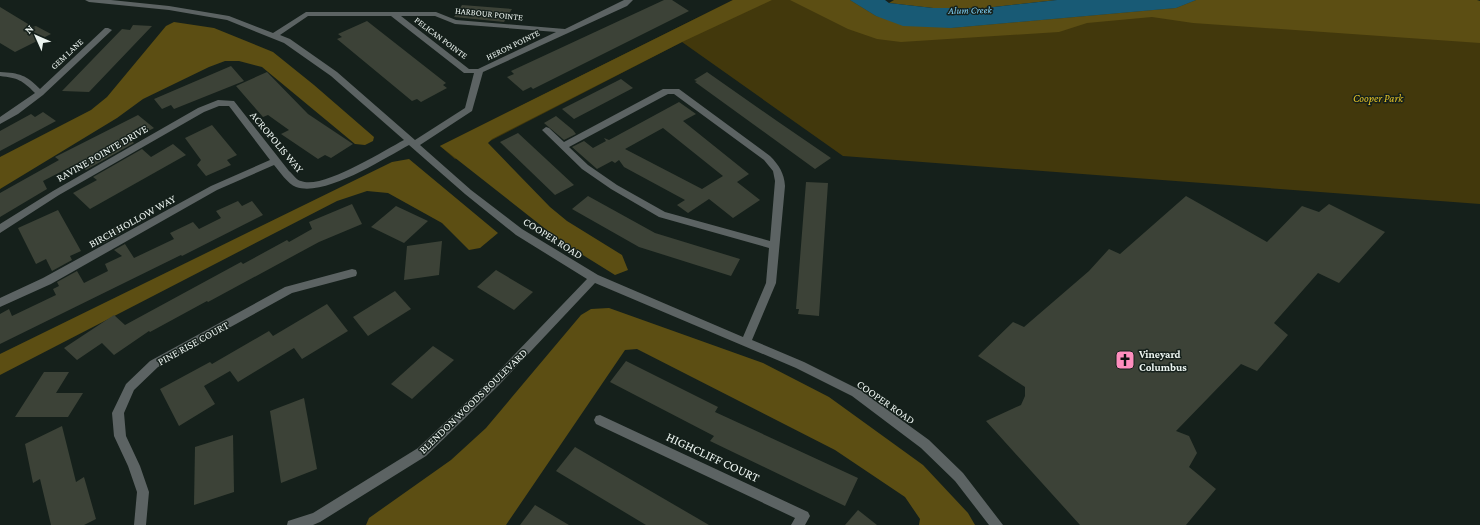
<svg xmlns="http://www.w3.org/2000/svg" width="1480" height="525" font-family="'Crimson Pro',serif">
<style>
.green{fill:#42380c}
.forest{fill:#5c4e13}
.water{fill:#185a75}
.building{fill:#3c4237;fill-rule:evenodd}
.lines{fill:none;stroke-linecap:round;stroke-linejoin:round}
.minor{fill:#5c6363;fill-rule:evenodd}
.labels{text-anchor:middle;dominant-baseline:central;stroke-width:3;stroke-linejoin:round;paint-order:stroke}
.far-street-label{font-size:9px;fill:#ecf4f0;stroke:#15201b}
.far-water-label{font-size:10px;font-style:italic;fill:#7ecff5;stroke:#15201b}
.park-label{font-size:11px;font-style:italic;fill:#e3c126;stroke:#15201b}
.street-label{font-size:11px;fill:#ecf4f0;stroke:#15201b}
.poi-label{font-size:11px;font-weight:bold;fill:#ecf4f0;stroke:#15201b;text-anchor:start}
.near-street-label{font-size:13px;fill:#ecf4f0;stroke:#15201b}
</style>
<rect width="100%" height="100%" fill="#15201b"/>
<polygon class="green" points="733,0 866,0 907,20 1119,0 1480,1 1480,204 843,156 682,42 455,159 440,146"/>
<g class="forest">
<polygon points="733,0 772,0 682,42 492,139 488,143 550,207 567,221 622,255 628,270 615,275 562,242 440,146"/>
<polygon points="790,0 850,0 876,16 951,28 1176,8 1196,0 1477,0 1480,1 1480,43 1193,23 1152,17 1087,23 1059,32 901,42 877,39 848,29"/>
<polygon points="894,0 1057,0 985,8 933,8 889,3"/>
<polygon points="174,22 214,28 273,52 314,85 374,137 373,141 365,145 355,144 262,67 239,61 225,61 209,67 143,99 117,118 0,189 0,157 91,110 107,97 166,26"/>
<polygon points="409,159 498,233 480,248 469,250 442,223 388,193 367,191 337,201 0,375 0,354 392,162"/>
<polygon points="609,308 763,363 829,397 923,465 968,513 975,525 919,525 920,519 905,497 835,450 637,349 625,350 506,525 366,525 369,518 451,460 486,428 581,315 591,309"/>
</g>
<polygon class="water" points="850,0 885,0 889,3 933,8 985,8 1057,0 1196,0 1176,8 951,28 903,26 876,16"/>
<g class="building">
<polygon points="664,0 672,0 689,11 533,89 531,87 523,91 507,77 514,74 511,71"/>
<polygon points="462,5 512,9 504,22 454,17"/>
<polygon points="0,7 33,27 36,26 51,34 15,52 0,43"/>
<polygon points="367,21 446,83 443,85 447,88 421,102 417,99 412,101 337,39 342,37 338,34"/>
<polygon points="133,25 152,26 89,92 62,91 122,29 130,30"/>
<polygon points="231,66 244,81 174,109 171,105 162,109 154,99"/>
<polygon points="267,72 308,114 353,144 331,158 325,155 318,159 281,134 289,130 268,115 263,117 236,86"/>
<polygon points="707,72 777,121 831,158 815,169 695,82 697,81 694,80"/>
<polygon points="621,79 633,88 574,119 562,109"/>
<path d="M679,102L696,114L683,121L749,174L737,182L760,200L733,218L709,199L688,213L677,205L685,200L624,167L619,160L615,163L612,161L597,169L572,147L584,141L593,148L606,141L604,138L609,140ZM663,128L723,176L702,189L625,149Z"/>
<polygon points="43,112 56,121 0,151 0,131 31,114 35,117"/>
<polygon points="138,115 154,128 131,140 134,143 86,170 78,163 43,181 47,189 0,217 0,193 59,160 55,157"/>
<polygon points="556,116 573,130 576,134 564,140 544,123"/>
<polygon points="212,125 237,155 227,160 231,165 206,176 197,165 201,160 185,138"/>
<polygon points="518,133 574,185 555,195 500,142"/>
<polygon points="173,144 186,155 90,209 73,193 97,180 93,177 142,149 151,157"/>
<polygon points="806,182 828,183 819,316 798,314 799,309 796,309"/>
<polygon points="588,196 655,233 740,259 731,276 639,247 572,209"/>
<polygon points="1186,196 1267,242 1302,206 1319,212 1329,204 1385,232 1339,283 1318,273 1274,323 1288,335 1257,371 1241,364 1176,431 1189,436 1197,453 1189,467 1216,489 1186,525 1080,525 986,421 1021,405 1025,396 1025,387 978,356 1013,322 1024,327 1089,271 1109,249 1120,254"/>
<polygon points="238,201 242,206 252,201 263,215 182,256 181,255 0,344 0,314 9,309 12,316 56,295 53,289 59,286 57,282 77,271 84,283 108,271 105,264 122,256 114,250 125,244 134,258 174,239 170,233 193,222 199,229 221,218 216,211"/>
<polygon points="352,204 362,224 319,242 208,302 207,301 150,332 149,331 114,355 102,343 77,360 64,348 114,315 125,325 241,262 243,264 287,240 289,242 312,229 309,222"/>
<polygon points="396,206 428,221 404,243 371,227"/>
<polygon points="58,210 81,251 70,256 72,260 52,271 46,259 36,264 18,228"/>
<polygon points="115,227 120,234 104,243 97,239"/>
<polygon points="442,241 439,275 404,280 407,246"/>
<polygon points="496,270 533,292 514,310 477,287"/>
<polygon points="395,291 411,309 368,336 353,317"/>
<polygon points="327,304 348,331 302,359 294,348 238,382 230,371 204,386 215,404 179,426 160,389 210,362 212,364 269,331 273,336"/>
<polygon points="433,346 454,360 412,399 391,384"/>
<polygon points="626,361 718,407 715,412 858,478 845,506 710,441 714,436 610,382"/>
<polygon points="44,372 69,372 56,393 83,393 68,417 15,417"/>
<polygon points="304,398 317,469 281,483 270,411"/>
<polygon points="62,426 76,482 84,477 96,519 84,525 51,525 40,479 33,483 25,444"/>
<polygon points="233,435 234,492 194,505 195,447"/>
<polygon points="575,447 709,525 646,525 556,471"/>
<polygon points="535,505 569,525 520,525"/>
<polygon points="858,510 877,525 845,525"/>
</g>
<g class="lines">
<g class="minor">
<path d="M85,0H111L169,6L229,16L273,33L306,12H436L456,20L565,29L624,0H633L627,6L483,72L472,111L420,145L471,190L522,229L598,275L743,337L766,283L769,248L659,217L611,189L582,169L542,130L546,127L549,128L564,142L663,89H679L770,156C779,165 784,173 785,186L776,283L752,340L804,362L860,390L929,440L963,473L1003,525H989L955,481L921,448L852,396L796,368L595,283L499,385L426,456L320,522L313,525H287L288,521L313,513L418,448L491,379L587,279L516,235L465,194L409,145C383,159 325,197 296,187C288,184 279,171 274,165L217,190L51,284L0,307V298L43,278L211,186L270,160L229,106H219L204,112L59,195L0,233V224L53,191L198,108L218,100L234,101L289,171C293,174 296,180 301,181C322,190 383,151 404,140L331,76L284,43L227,20L169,10L89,2ZM308,16H391L464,73H474L465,108L415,140L337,72L290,39L280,35ZM401,16H435L455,24L556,32L478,69H469ZM668,94H674L764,160L773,171L775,181L770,241L665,212L617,185L588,165L569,147Z"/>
<path d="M105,28H108L112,30L43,95L18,114L0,124V117L35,93C22,80 18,78 0,76V72C20,73 26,75 40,89Z"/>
<polygon points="352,269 356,270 357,273 356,276 292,293 158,367 134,390 124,413 126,436 140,466 149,492 146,525 134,525 137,492 128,466 114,436 112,413 126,384 150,361 285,287"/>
<polygon points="600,415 808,512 810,516 805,525 791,525 795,518 596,424 594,420 596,416"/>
</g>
</g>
<defs>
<g id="church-square" transform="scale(1)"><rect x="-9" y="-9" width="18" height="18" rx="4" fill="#fe8ebe" stroke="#15201b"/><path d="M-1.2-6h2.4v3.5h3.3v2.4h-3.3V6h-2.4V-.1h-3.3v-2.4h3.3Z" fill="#111"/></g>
</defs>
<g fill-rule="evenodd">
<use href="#church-square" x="1125" y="360"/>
</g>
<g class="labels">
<g class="far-street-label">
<text transform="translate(489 14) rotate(6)">HARBOUR POINTE</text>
<text transform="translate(441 38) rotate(37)">PELICAN POINTE</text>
<text transform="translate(513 45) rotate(-26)">HERON POINTE</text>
<text transform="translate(67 54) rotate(-43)">GEM LANE</text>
</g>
<g class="far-water-label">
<text transform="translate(970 10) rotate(-1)">Alum Creek</text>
</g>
<g class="park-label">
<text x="1378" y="98">Cooper Park</text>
</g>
<g class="street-label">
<text transform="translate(277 142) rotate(50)">ACROPOLIS WAY</text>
<text transform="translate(102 153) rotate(-30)">RAVINE POINTE DRIVE</text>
<text transform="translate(132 221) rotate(-29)">BIRCH HOLLOW WAY</text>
<text transform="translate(553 238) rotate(32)">COOPER ROAD</text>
<text transform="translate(193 343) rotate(-29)">PINE RISE COURT</text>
<text transform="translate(473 401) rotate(-44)">BLENDON WOODS BOULEVARD</text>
<text transform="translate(886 402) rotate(35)">COOPER ROAD</text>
</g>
<g class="poi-label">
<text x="1139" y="354">Vineyard<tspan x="1139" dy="13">Columbus</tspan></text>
</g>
<g class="near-street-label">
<text transform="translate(713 457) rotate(25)">HIGHCLIFF COURT</text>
</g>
</g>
<g transform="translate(36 36) rotate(315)" stroke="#15201b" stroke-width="3" paint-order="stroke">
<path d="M0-3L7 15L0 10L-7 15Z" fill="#ecf4f0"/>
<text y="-6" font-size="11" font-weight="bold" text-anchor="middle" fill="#ecf4f0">N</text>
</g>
</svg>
